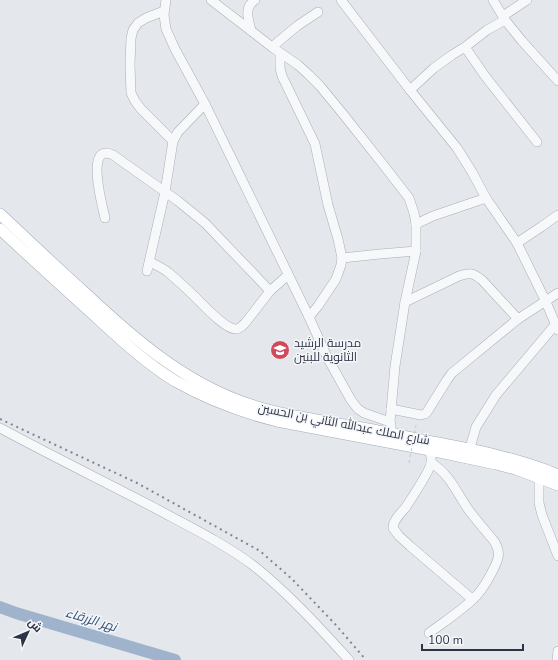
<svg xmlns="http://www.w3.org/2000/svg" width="558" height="660" font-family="'Nunito Sans',Cairo,sans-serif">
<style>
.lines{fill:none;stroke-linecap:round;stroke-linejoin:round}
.river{stroke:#9fb4cc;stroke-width:12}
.minor-casing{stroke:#a9aeb7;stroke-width:10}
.major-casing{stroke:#a3abb8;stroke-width:12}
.minor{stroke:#f7f8fa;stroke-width:9}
.major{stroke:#fff;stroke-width:11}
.rail{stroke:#7d8696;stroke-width:2;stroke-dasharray:2 4;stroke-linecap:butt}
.path-bridge{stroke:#c2c5cb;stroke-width:1;stroke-dasharray:3 3;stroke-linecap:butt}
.labels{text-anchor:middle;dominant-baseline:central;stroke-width:3;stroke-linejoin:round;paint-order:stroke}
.poi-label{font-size:12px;fill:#2b3445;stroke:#f4f6f9;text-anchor:start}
.street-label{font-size:12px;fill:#2b3445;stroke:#f4f6f9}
.water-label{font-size:13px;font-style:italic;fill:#34527a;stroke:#f4f6f9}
</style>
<rect width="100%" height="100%" fill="#e4e7ec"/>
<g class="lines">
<polyline class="river" points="0,607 16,613 175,660"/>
<g class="minor-casing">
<g id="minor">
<polyline points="166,0 164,15 166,29 175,49 205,104 309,317 327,357 351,400 358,409 364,413 390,422"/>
<polyline points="211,0 272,47 298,65 309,75 320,86 343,114 385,167 409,198 414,213 416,224 416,251 405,302 395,366 390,422 391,425 391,433"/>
<polyline points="341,0 410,90 457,148 472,172 486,198 517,243 546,302 558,330"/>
<polyline points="493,0 505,20 522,41 558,81"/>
<polyline points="164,11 146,18 138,23 133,30 131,38 130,65 131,93 135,101 141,109 173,141"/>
<polyline points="503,16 527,0"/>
<path d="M251,30C248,19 244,7 255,0"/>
<polyline points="272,47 297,26 318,12"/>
<polyline points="465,47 485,76 537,142"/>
<polyline points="280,53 280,68 282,76 315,144 328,205 338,239 342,258 341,265 336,279 318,306 309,317"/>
<polyline points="410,90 434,68 452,55 465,47 487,30 505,20"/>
<path d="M105,218C103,208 84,141 113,155L178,201L205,223L270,291"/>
<polyline points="416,224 433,216 486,198"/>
<polyline points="517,243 541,227 558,215"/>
<polyline points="342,258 380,254 416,251"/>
<path d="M150,262C156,265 163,268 169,273C177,280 185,287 192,294C200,301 225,330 236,329C240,329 243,325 246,322L270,291L288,275"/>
<polyline points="147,271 165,192 173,141 178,132 205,104"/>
<path d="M405,302L459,276C470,272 473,273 482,280L518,319"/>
<polyline points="391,409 421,415 425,414 427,412 447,380 452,373 518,319 558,293"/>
<path d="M0,428C50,455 101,480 151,506C186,525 222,542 254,566C289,594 319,627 349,660"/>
<polyline points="470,448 476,427 496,395 555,325"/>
<path d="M430,450C430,454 432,459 431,463C430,471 411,499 406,507C401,513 393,520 393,528L399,536L410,546L472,599"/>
<polyline points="539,478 539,503 542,515 558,556"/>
<path d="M429,633C445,621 466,608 478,594C484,587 489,578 493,570C499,559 501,552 494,541C485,530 476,520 468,509C457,493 449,473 431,463"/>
<polyline points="557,660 558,651"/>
</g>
</g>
<g class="major-casing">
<g id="major">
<path d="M0,214C28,240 56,267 84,292C132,337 182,381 245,403C277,414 311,419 345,425C376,430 407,437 438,443C479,451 520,459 558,475"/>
<path d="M0,229C31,258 63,287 95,316C120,339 146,363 175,381C207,399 241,412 277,421L430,450L496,464L516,469L558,485"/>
</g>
</g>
<use href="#minor" class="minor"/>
<use href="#major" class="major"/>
<polyline class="rail" points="0,419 137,483 260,551 292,579 335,624 366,660"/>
<polyline class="path-bridge" points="409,463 416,425"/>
</g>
<defs>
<g id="school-disc" transform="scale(1)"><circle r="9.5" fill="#d1495b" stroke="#f4f6f9"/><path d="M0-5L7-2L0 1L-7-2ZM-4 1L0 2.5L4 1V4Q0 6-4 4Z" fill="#fff"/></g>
</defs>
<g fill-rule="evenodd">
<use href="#school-disc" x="280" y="350"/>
</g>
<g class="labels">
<g class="poi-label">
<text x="294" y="343">مدرسة الرشيد<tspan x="294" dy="14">الثانوية للبنين</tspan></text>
</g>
<g class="street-label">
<text transform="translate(344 424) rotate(11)">شارع الملك عبدالله الثاني بن الحسين</text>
</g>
<g class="water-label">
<text transform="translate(91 620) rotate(17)">نهر الزرقاء</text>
</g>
</g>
<g transform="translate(28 632) rotate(46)" stroke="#f4f6f9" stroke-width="3" paint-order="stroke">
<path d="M0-3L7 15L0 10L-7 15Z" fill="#2b3445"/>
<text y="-6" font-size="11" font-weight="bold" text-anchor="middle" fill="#2b3445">ش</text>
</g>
<path d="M422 644v6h101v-6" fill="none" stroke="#2b3445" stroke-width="2"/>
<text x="428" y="644" font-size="12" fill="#2b3445" stroke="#f4f6f9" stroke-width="3" paint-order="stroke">100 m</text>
</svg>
